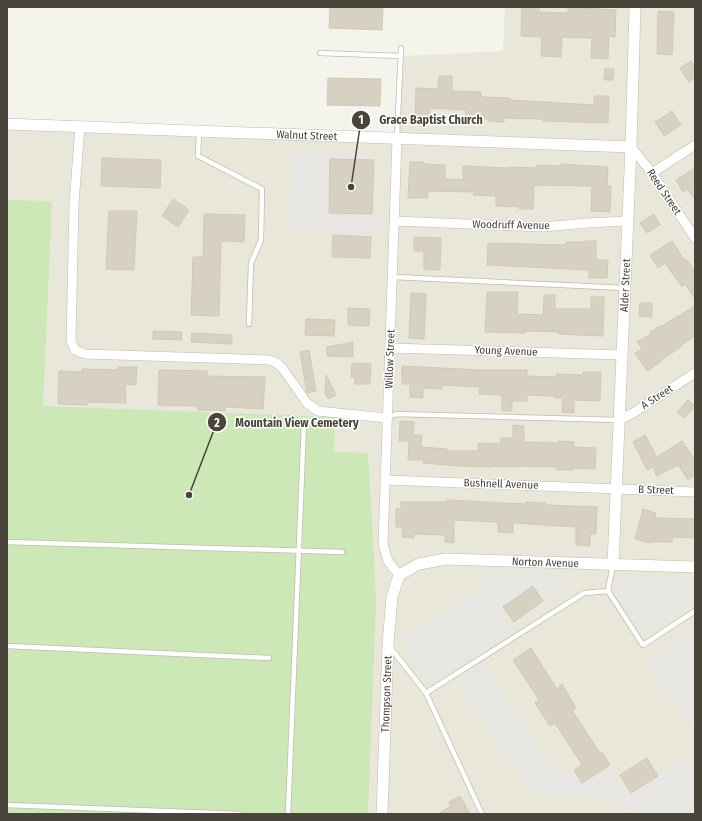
<svg xmlns="http://www.w3.org/2000/svg" width="702" height="821" font-family="'Fira Sans Condensed',sans-serif">
<style>
.residential{fill:#e9e6da}
.green{fill:#cde8b7}
.parking{fill:#e8e6e3}
.building{fill:#d7d1c2;stroke:#d2c9b5}
.lines{fill:none;stroke-linecap:round;stroke-linejoin:round}
.service-casing{stroke:#c1bcaf;stroke-width:6}
.minor-casing{stroke:#c1bcaf;stroke-width:10}
.tertiary-casing{stroke:#c1bcaf;stroke-width:12}
.service{stroke:#fff;stroke-width:4.5}
.minor{stroke:#fff;stroke-width:9}
.tertiary{stroke:#fff;stroke-width:11}
.labels{text-anchor:middle;dominant-baseline:central;stroke-width:3;stroke-linejoin:round;paint-order:stroke}
.street-label{font-size:11px;fill:#4a453a;stroke:#fff}
.leader{fill:none;stroke:#4a453a;stroke-width:1.5}
.callout-dot{fill:#4a453a;stroke:#fff;stroke-width:1.5}
.mark-label{font-size:12px;text-anchor:middle;font-weight:bold;fill:#fff}
.callout-label{font-size:12px;text-anchor:middle;font-weight:bold;fill:#4a453a;stroke:#fff;stroke-width:3;stroke-linejoin:round;paint-order:stroke}
</style>
<rect width="100%" height="100%" fill="#f5f4ec"/>
<polygon class="residential" points="505,7 695,7 695,814 7,814 7,124 397,139 404,56 503,51"/>
<polygon class="green" points="7,200 52,201 43,406 335,417 334,452 368,453 373,536 376,603 368,814 7,814"/>
<g class="parking">
<polygon points="292,151 370,153 370,160 330,159 329,212 386,214 386,232 369,232 369,236 334,235 334,230 290,229"/>
<polygon points="483,573 566,574 564,585 543,601 533,586 497,611 511,630 429,685 399,632 407,633 481,592"/>
<polygon points="625,576 695,579 695,599 637,637 607,596"/>
<polygon points="695,631 695,732 649,662"/>
<polygon points="483,664 559,778 574,770 582,783 607,767 627,795 695,753 695,814 643,814 600,796 534,793 457,683"/>
</g>
<g class="building">
<polygon points="330,7 383,7 382,30 329,28"/>
<polygon points="522,7 539,7 539,12 568,13 568,7 616,10 615,37 609,36 608,59 591,58 592,38 562,37 561,57 541,56 542,37 521,36"/>
<polygon points="658,11 674,12 672,55 657,54"/>
<polygon points="691,61 695,66 695,77 689,82 680,68"/>
<polygon points="605,69 614,69 613,80 604,80"/>
<polygon points="439,76 452,76 452,91 481,92 481,97 510,98 510,100 594,105 594,96 609,96 608,123 543,121 543,119 504,118 504,122 488,121 488,119 466,118 466,110 430,108 430,120 415,120 416,88 438,89"/>
<polygon points="328,78 381,79 380,106 327,105"/>
<polygon points="672,111 681,125 664,136 655,122"/>
<polygon points="102,158 161,160 160,188 101,186"/>
<polygon points="330,159 374,160 372,214 329,213"/>
<polygon points="410,162 424,162 424,164 445,165 445,179 463,180 463,166 510,168 510,167 536,168 536,165 561,166 561,164 608,167 607,186 611,186 610,212 591,211 592,186 534,185 533,209 519,209 520,207 496,206 496,196 473,195 474,192 428,191 428,198 408,198"/>
<polygon points="695,168 695,199 687,189 683,192 676,180"/>
<polygon points="173,199 189,210 178,227 162,216"/>
<polygon points="109,211 137,211 134,270 106,269"/>
<polygon points="204,214 245,215 244,242 221,241 219,316 191,315 193,257 203,257"/>
<polygon points="654,214 660,225 647,233 640,223"/>
<polygon points="333,235 371,237 370,258 332,257"/>
<polygon points="414,237 441,238 440,270 424,269 424,251 414,251"/>
<polygon points="585,241 596,241 596,260 608,260 607,278 589,278 589,270 487,265 488,243 566,245 566,242 585,242"/>
<polygon points="672,241 685,261 687,260 695,272 695,299 685,284 682,287 665,263 658,268 650,255"/>
<polygon points="487,292 518,292 517,314 543,315 544,295 555,295 555,309 591,309 591,297 604,297 603,336 559,334 559,332 525,331 525,333 485,332"/>
<polygon points="411,293 426,294 424,339 409,338"/>
<polygon points="640,303 652,303 652,317 639,316"/>
<polygon points="695,306 695,336 681,345 682,346 661,360 662,361 647,371 635,353 642,349 637,342 651,334 650,332 660,326 660,327"/>
<polygon points="348,308 370,309 369,326 348,325"/>
<polygon points="306,319 335,320 334,336 305,335"/>
<polygon points="153,331 182,332 181,340 153,339"/>
<polygon points="192,333 232,335 232,344 191,342"/>
<polygon points="353,342 353,357 327,356 327,347"/>
<polygon points="309,350 316,391 307,393 300,352"/>
<polygon points="352,363 371,364 370,384 355,384 355,377 351,377"/>
<polygon points="402,366 480,370 527,370 527,376 556,377 556,374 583,375 583,372 601,372 600,401 574,400 574,413 562,412 563,398 555,398 555,396 527,395 527,401 512,401 512,411 502,411 502,395 479,394 480,387 443,385 442,389 423,388 423,398 410,397 410,384 402,384"/>
<polygon points="118,367 137,367 136,385 125,384 126,403 88,402 88,405 58,404 59,371 82,372 82,369 118,370"/>
<polygon points="159,370 207,371 207,376 265,377 263,409 225,407 225,411 198,410 198,406 158,405"/>
<polygon points="326,375 336,395 328,399 325,393"/>
<polygon points="688,400 695,406 684,418 677,412"/>
<polygon points="400,421 414,422 413,435 422,435 421,447 447,449 447,451 478,451 478,443 500,444 501,438 513,438 513,425 524,426 524,442 558,443 558,441 574,442 574,447 596,448 595,469 573,468 573,470 557,470 557,467 515,466 515,467 492,466 492,467 457,466 423,463 423,460 408,460 409,441 399,441"/>
<polygon points="645,435 657,457 682,441 695,460 695,475 688,480 678,465 657,476 653,467 647,470 633,442"/>
<polygon points="447,500 526,504 526,502 546,503 546,505 597,507 596,534 590,534 590,546 576,545 576,527 513,523 513,533 498,532 498,522 454,520 454,543 445,542 445,535 414,534 414,538 402,537 403,527 396,527 396,509 401,509 401,502 447,502"/>
<polygon points="643,509 656,513 655,518 695,519 695,538 672,537 672,542 651,542 650,543 635,539"/>
<polygon points="533,586 543,601 514,622 503,607"/>
<polygon points="531,648 557,689 562,684 576,708 572,710 600,753 602,752 610,765 582,783 574,770 582,765 555,723 550,726 535,703 539,700 513,660"/>
<polygon points="647,758 658,776 631,793 620,775"/>
<polygon points="460,796 470,814 438,814 451,806 449,802"/>
</g>
<g class="lines">
<g class="service-casing">
<g id="service">
<polyline points="320,53 400,56"/>
<polyline points="199,132 198,156 262,189 261,240 251,263 249,324"/>
<polyline points="397,137 401,48"/>
<polyline points="393,277 625,288"/>
<polyline points="388,417 396,414 619,420"/>
<polyline points="7,542 342,552"/>
<polyline points="608,591 643,645 695,611"/>
<polyline points="7,646 269,658"/>
<polyline points="390,647 426,693 482,814"/>
<polyline points="426,693 584,593 608,591 613,564"/>
<polyline points="7,805 240,814"/>
<polyline points="288,814 304,423"/>
</g>
</g>
<g class="minor-casing">
<g id="minor">
<polyline points="80,126 74,204 71,341 75,350 85,354 269,360 277,363 283,369 307,403 318,411 387,418"/>
<polyline points="397,139 383,544 388,561 399,575"/>
<polyline points="631,147 652,173 695,238"/>
<polyline points="652,173 695,145"/>
<polyline points="395,221 543,227 587,223 628,221"/>
<polyline points="390,348 622,355"/>
<polyline points="619,420 633,413 695,373"/>
<polyline points="385,480 695,492"/>
</g>
</g>
<g class="tertiary-casing">
<g id="tertiary">
<path id="s1" d="M7,124L631,147"/>
<path id="s2" d="M613,564L631,147L635,7"/>
<path id="s3" d="M382,814L388,644L392,597L399,575L419,564L446,559L695,567"/>
</g>
</g>
<use href="#service" class="service"/>
<use href="#minor" class="minor"/>
<use href="#tertiary" class="tertiary"/>
</g>
<g class="labels">
<g class="street-label">
<text stroke="none"><textPath href="#s1" startOffset="300">Walnut Street</textPath></text>
<text transform="translate(664 192) rotate(56)">Reed Street</text>
<text transform="translate(511 225) rotate(1)">Woodruff Avenue</text>
<text stroke="none"><textPath href="#s2" startOffset="279">Alder Street</textPath></text>
<text transform="translate(506 351) rotate(2)">Young Avenue</text>
<text transform="translate(390 359) rotate(-88)">Willow Street</text>
<text transform="translate(657 397) rotate(-33)">A Street</text>
<text transform="translate(501 484) rotate(2)">Bushnell Avenue</text>
<text transform="translate(656 490) rotate(2)">B Street</text>
<text stroke="none"><textPath href="#s3" startOffset="390">Norton Avenue</textPath></text>
<text stroke="none"><textPath href="#s3" startOffset="120">Thompson Street</textPath></text>
</g>
</g>
<path class="leader" d="M351 187L361 120M189 495L217 422"/>
<g class="callout-dot">
<circle cx="351" cy="187" r="4"/>
<circle cx="189" cy="495" r="4"/>
<circle cx="361" cy="120" r="10"/>
<circle cx="217" cy="422" r="10"/>
</g>
<g class="mark-label">
<text x="361" y="124">1</text>
<text x="217" y="427">2</text>
</g>
<g class="callout-label">
<text x="431" y="124">Grace Baptist Church</text>
<text x="297" y="427">Mountain View Cemetery</text>
</g>
<rect width="702" height="821" fill="none" stroke="#4a453a" stroke-width="16"/>
</svg>
